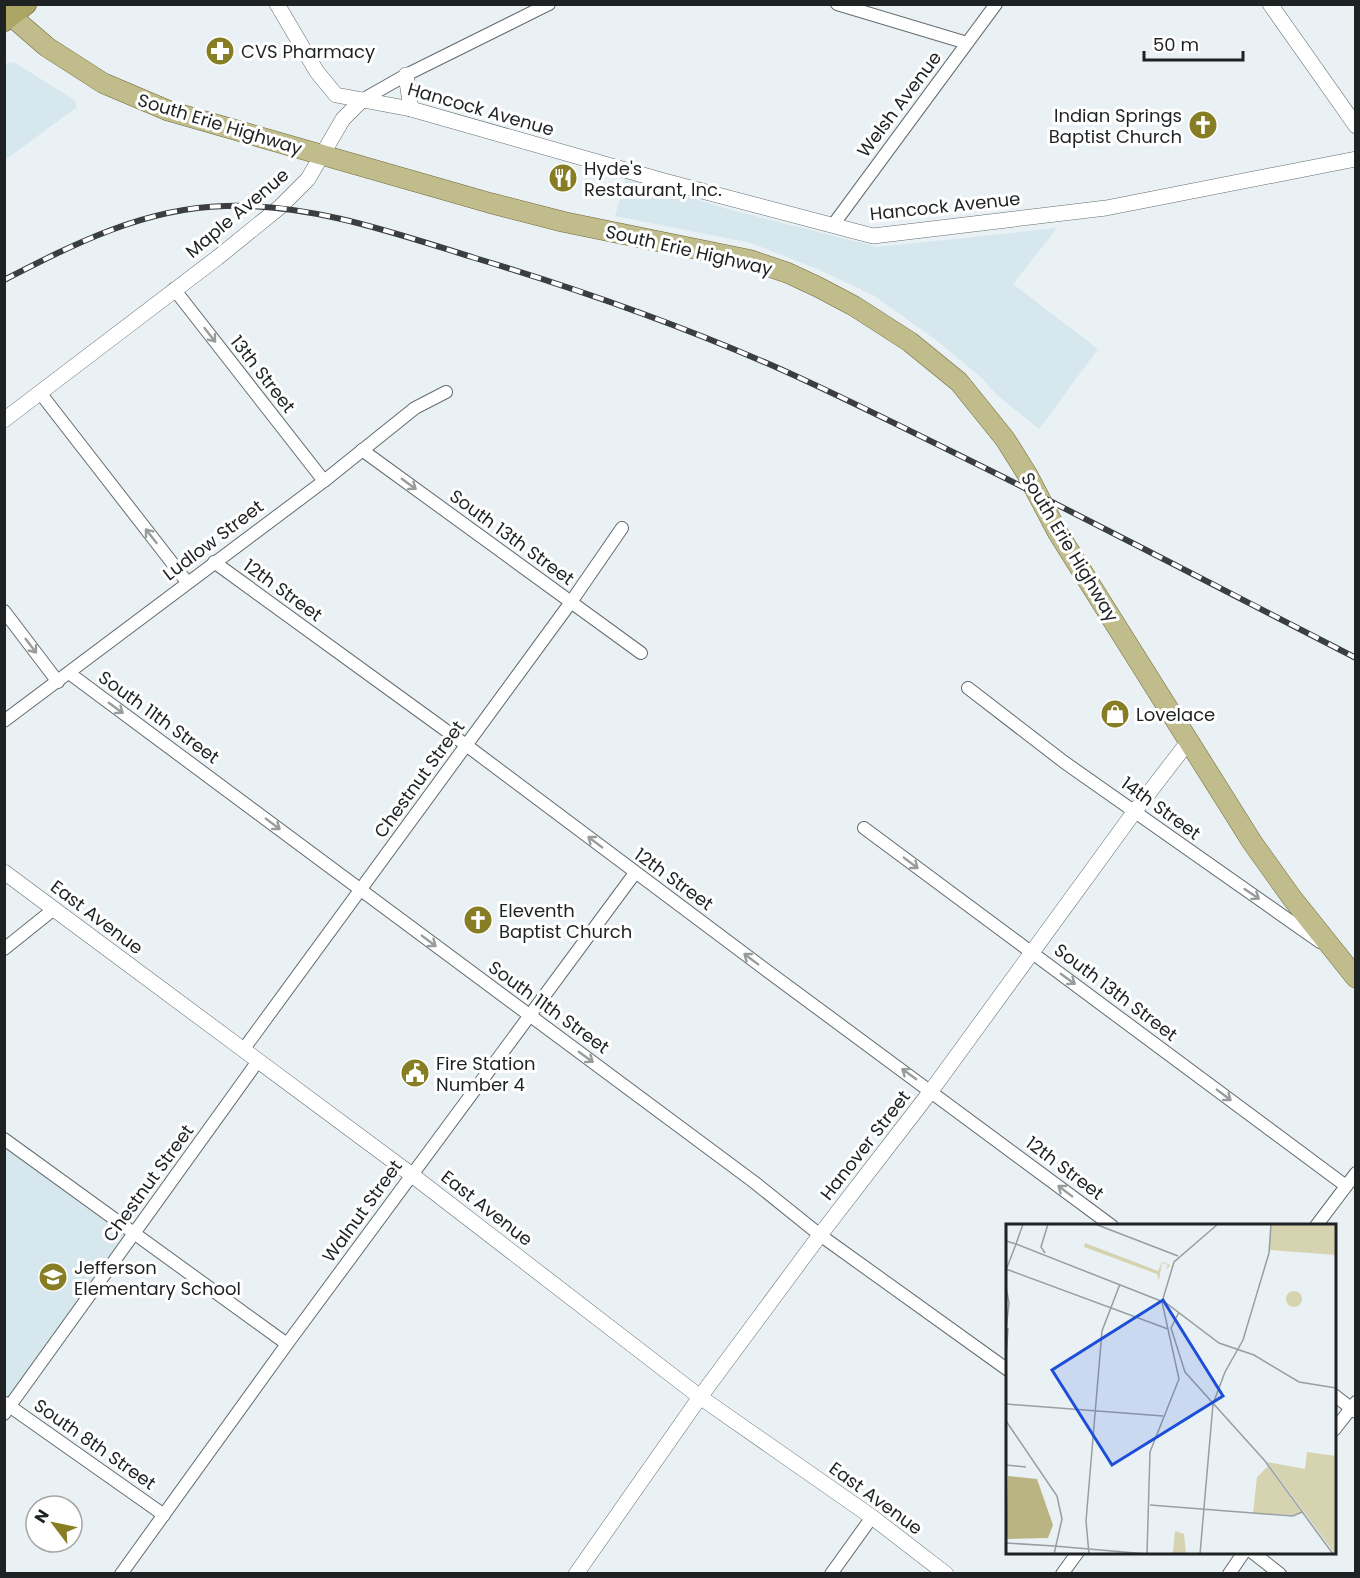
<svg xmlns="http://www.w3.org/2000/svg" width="1360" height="1578" font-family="Poppins,sans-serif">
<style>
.built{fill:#d6e7ee}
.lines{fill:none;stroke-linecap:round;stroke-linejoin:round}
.minor-casing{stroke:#646c6f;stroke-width:14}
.tertiary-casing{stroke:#646c6f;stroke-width:16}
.primary-casing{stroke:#6e6935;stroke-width:21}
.trunk-casing{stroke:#6e6935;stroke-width:22}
.minor{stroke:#fff;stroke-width:12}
.tertiary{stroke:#fff;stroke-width:15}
.primary{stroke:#c1bc8b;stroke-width:20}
.trunk{stroke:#aca664;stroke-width:21}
.rail-casing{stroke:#3a3e40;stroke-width:6}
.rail{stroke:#fff;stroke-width:4;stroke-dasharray:11;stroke-linecap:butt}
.oneway{stroke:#9a9c9c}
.labels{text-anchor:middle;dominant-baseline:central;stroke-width:6;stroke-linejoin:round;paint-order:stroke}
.poi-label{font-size:18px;fill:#1f2223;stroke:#fff;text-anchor:start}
.street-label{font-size:18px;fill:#1f2223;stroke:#fff}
.inset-road{fill:none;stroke:#989ea1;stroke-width:1.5}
.view{fill:#1d4ed8;fill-opacity:0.15;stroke:#1d4ed8;stroke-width:3}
.inset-edge{fill:none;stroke:#1f2223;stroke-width:3}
</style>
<rect width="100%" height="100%" fill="#e9f1f5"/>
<g class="built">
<polygon points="14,62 74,100 77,107 5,160 5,64"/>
<polygon points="626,178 731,210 878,247 1057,228 1013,284 1098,349 1039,429 996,394 983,379 936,340 873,295 815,268 751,243 615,216"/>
<polygon points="4,1139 134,1233 10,1407 4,1402"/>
</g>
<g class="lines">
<g class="minor-casing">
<g id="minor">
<polyline points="837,4 967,43"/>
<polyline points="362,100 406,75 549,4"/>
<polyline points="833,225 996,4"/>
<polyline points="174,289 324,481"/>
<polyline points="41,394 187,582"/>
<polyline points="362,450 641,653"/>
<polyline points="214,562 466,745 762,967 1112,1226"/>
<polyline points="4,611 58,682"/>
<polyline points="69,673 754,1182 820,1235 1008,1370"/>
<polyline points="968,688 1064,762 1320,942"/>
<polyline points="4,721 324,481 415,408 446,392"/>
<polyline points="864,828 1346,1186"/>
<polyline points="4,949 54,909"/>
<polyline points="243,1050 571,602 622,528"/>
<polyline points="4,1139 287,1344"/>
<polyline points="1316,1226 1356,1173"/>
<polyline points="1334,1395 1356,1412"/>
<polyline points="5,1403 164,1515"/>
<polyline points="4,1414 258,1061"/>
<polyline points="1334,1430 1356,1402"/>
<polyline points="1252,1552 1280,1574"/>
<polyline points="121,1574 287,1344 635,873"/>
<polyline points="831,1574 872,1517"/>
<polyline points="1062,1574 1078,1552"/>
<polyline points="1229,1574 1244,1552"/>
</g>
</g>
<g class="tertiary-casing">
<g id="tertiary">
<polyline points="277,4 317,72 336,95 411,109 664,181 873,236 1106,208 1356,159"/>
<polyline points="1270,4 1356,126"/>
<polyline points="406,75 411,109"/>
<polyline points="4,420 217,258 280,207 308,179 343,119 362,100"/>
<polyline points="4,872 412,1175 700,1397 872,1517 946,1574"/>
<polyline points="576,1574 700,1397 820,1235 931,1091 1135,811 1188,742"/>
</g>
</g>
<g class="primary-casing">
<polyline id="primary" points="11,16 47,47 103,83 169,111 490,203 564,222 750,260 788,273 818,287 854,306 910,342 959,382 1005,439 1027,474 1058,533 1252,842 1292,898 1356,978"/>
</g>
<g class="trunk-casing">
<polyline id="trunk" points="4,21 26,4"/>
</g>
<use href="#minor" class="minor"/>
<use href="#tertiary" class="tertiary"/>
<use href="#primary" class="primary"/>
<use href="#trunk" class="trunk"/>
<g class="rail-casing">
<path id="rail" d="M4,280C74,244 144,208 225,206C310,203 394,233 475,258C578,289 680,325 778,368C854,402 928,440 1003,477C1121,537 1238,597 1356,658"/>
</g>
<use href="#rail" class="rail"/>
</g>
<defs><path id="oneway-shaft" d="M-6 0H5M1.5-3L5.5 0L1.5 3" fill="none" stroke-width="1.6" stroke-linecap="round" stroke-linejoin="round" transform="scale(1.5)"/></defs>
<g class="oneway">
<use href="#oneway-shaft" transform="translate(210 335) rotate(52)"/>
<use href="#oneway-shaft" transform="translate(409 484) rotate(36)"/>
<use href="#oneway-shaft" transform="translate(151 536) rotate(-128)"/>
<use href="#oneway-shaft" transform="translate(31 646) rotate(53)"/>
<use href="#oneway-shaft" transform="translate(116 708) rotate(36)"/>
<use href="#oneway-shaft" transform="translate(273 824) rotate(37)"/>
<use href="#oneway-shaft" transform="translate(595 842) rotate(-143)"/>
<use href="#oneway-shaft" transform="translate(911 863) rotate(37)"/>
<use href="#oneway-shaft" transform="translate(1252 894) rotate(34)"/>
<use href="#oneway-shaft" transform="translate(429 941) rotate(37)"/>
<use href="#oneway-shaft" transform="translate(751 959) rotate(-143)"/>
<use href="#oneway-shaft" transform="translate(1068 979) rotate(36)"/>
<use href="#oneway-shaft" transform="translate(586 1057) rotate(36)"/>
<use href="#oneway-shaft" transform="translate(909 1074) rotate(-144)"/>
<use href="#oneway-shaft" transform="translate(1224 1095) rotate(37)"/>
<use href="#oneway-shaft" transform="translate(1065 1191) rotate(-143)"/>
</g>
<defs>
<g id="pharmacy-disc" transform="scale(1.5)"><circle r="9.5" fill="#867d24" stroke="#fff"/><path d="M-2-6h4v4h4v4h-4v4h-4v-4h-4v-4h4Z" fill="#fff"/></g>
<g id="church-disc" transform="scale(1.5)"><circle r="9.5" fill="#867d24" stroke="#fff"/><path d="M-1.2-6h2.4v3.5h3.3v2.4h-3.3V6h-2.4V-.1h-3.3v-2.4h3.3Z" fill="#fff"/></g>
<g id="restaurant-disc" transform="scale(1.5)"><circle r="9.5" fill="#867d24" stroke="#fff"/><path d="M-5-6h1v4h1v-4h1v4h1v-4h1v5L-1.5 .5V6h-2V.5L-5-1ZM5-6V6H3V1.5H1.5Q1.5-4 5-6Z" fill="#fff"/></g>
<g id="shop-disc" transform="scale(1.5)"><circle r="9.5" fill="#867d24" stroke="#fff"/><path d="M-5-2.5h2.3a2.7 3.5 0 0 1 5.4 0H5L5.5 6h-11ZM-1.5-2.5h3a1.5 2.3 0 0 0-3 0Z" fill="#fff"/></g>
<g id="civic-disc" transform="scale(1.5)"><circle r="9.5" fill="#867d24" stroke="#fff"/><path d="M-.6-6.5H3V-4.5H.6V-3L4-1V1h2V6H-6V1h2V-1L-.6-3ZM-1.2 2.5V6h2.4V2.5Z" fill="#fff"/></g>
<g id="school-disc" transform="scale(1.5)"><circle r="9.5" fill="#867d24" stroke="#fff"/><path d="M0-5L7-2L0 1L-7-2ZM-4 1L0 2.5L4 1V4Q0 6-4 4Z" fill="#fff"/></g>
</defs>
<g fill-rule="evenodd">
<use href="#pharmacy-disc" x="220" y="51"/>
<use href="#church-disc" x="1203" y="125"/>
<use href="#restaurant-disc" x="563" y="178"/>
<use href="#shop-disc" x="1115" y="714"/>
<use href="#church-disc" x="478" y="920"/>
<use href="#civic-disc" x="415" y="1073"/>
<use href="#school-disc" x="53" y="1277"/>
</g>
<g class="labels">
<g class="poi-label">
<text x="241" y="51">CVS Pharmacy</text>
<text x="1182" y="115" text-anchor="end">Indian Springs<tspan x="1182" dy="21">Baptist Church</tspan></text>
<text x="584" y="168">Hyde's<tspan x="584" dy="21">Restaurant, Inc.</tspan></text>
<text x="1136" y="714">Lovelace</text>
<text x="499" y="910">Eleventh<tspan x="499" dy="21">Baptist Church</tspan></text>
<text x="436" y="1063">Fire Station<tspan x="436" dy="21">Number 4</tspan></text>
<text x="74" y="1267">Jefferson<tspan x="74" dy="21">Elementary School</tspan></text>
</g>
<g class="street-label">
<text transform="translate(899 104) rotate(-53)">Welsh Avenue</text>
<text transform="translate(481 109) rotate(16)">Hancock Avenue</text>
<text transform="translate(220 124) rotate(17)">South Erie Highway</text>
<text transform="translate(945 206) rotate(-6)">Hancock Avenue</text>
<text transform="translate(237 213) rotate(-40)">Maple Avenue</text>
<text transform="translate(689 250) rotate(13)">South Erie Highway</text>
<text transform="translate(263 374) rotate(52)">13th Street</text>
<text transform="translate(512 537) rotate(36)">South 13th Street</text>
<text transform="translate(213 540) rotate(-37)">Ludlow Street</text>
<text transform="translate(1070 547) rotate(59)">South Erie Highway</text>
<text transform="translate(283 590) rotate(36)">12th Street</text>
<text transform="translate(159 717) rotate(36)">South 11th Street</text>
<text transform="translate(419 779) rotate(-54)">Chestnut Street</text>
<text transform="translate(1161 808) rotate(36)">14th Street</text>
<text transform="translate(674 879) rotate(36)">12th Street</text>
<text transform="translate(97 917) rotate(37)">East Avenue</text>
<text transform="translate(1116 992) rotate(37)">South 13th Street</text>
<text transform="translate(549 1007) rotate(36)">South 11th Street</text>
<text transform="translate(865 1145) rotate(-52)">Hanover Street</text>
<text transform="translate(1065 1168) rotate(37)">12th Street</text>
<text transform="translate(148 1183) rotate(-54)">Chestnut Street</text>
<text transform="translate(487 1208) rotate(38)">East Avenue</text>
<text transform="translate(362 1211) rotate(-54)">Walnut Street</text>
<text transform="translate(95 1444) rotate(35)">South 8th Street</text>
<text transform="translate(876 1498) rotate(36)">East Avenue</text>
</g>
</g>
<g transform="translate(1006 1224)">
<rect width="330" height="330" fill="#e9f1f5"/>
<path d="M265,0H330V31L263,26ZM79,19L152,47L156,38L164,41L163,43L160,45L162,41L156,39L153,56L151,50L78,23ZM280 75a8 8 0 1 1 16 0a8 8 0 1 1-16 0ZM301,228L330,232L329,330L261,238L299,245ZM262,242L295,288L287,291L247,289L251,253ZM169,307L178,310L180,330L167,329Z" fill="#d6d3b0"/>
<path d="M2,252L31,255L47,301L42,314L0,315Z" fill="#b9b481"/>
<path class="inset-road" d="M17,0L10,20L160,79L213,119L248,131L293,158L330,164M89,0L172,32M0,17L10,20L0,46M39,29L35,23L42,0M0,45L162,105M0,63L3,79L0,105M156,78L168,38L212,0M173,88L165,104L179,148L259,237L327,330M0,135L2,104M0,180L157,192M0,197L51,272L56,295L48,330M0,241L20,243M144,281L287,292L296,288M0,319L48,322M48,322L141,330M83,330L80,297L96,107L114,60M141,330L144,228L173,155L156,78M194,330L207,180L219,148L237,116L263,29L265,0"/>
<path class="view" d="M157,76L217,172L106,241L46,146Z"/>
<rect width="330" height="330" class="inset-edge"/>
</g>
<rect width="1360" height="1578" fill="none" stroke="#1f2223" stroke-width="12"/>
<g transform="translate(54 1524) rotate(302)"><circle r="28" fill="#ffffff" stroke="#a5a7a7" stroke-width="1.5"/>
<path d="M0-4.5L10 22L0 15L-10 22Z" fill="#867d24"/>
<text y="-9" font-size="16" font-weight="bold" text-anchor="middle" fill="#1f2223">N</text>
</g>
<path d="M1144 51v9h99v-9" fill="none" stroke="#1f2223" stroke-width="3"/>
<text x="1153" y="51" font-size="18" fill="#1f2223" stroke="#ffffff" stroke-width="4.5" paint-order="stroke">50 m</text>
</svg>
